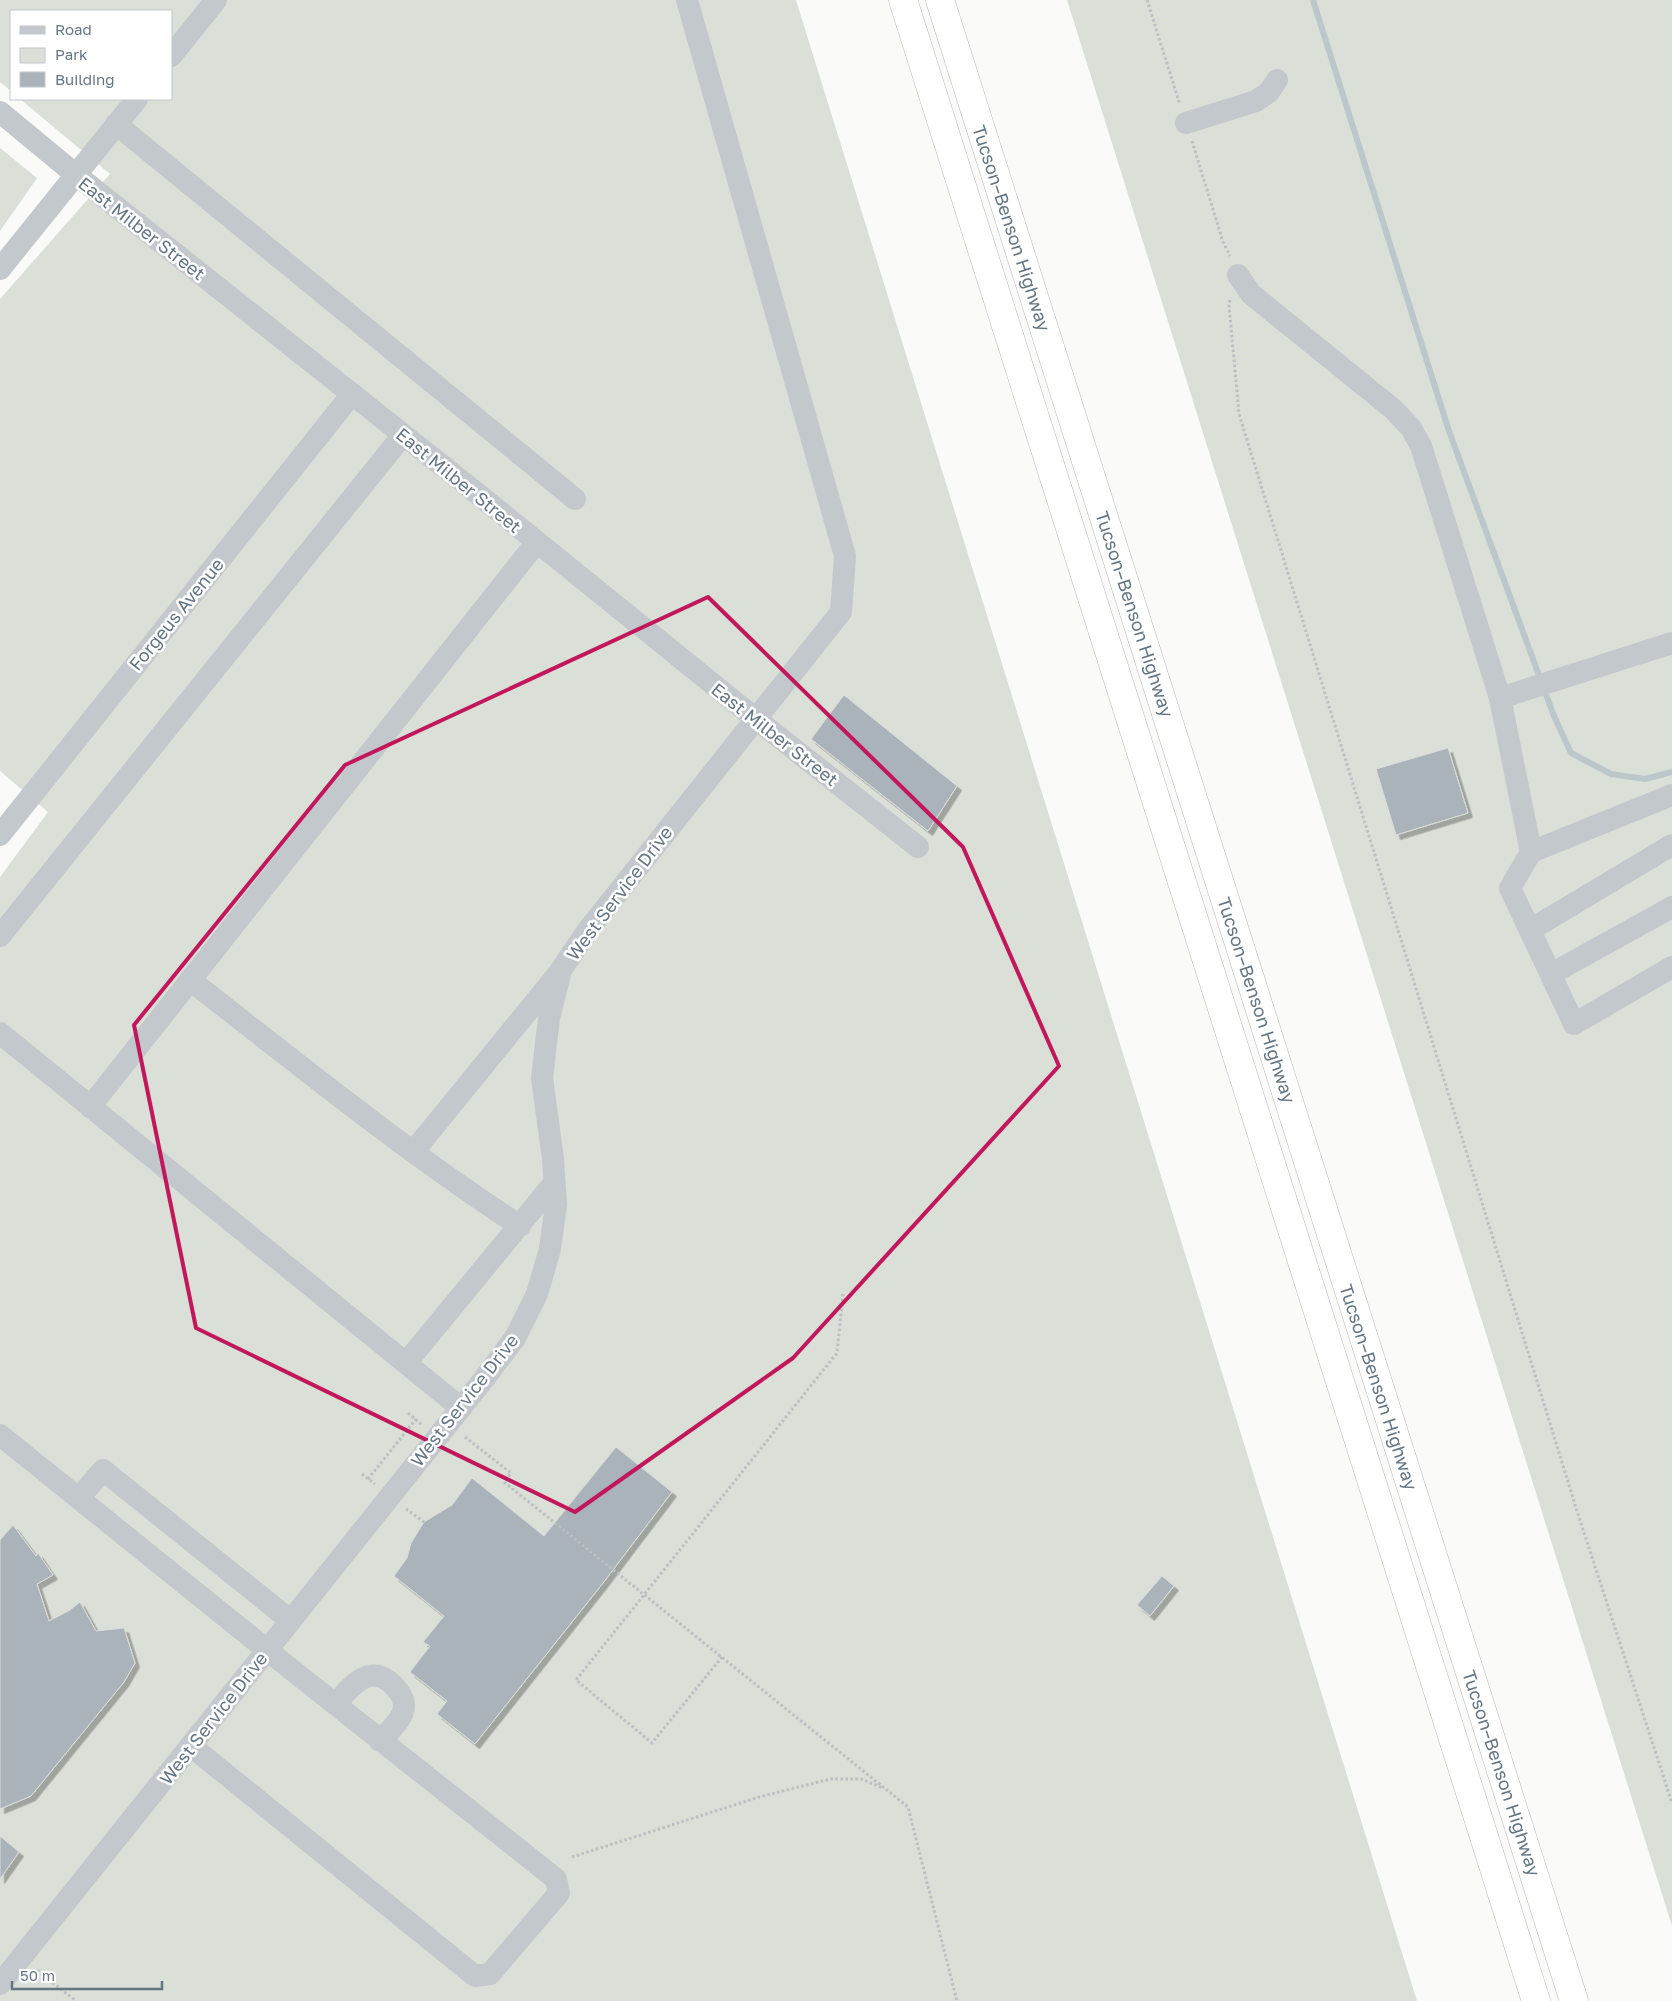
<svg xmlns="http://www.w3.org/2000/svg" width="1672" height="2001" font-family="'Golos Text',sans-serif">
<style>
.green{fill:#dadfd7}
.lines{fill:none;stroke-linecap:round;stroke-linejoin:round}
.stream{stroke:#bbc7cb;stroke-width:6}
.building{fill:#aab3b9;stroke:#dcdcda;filter:url(#shadow)}
.highway-casing{stroke:#b4b9bd;stroke-width:29}
.path{stroke:#bbbfc2;stroke-width:3;stroke-dasharray:2.5 2.5;stroke-linecap:butt}
.minor{stroke:#c3c8cc;stroke-width:22}
.highway{stroke:#fff;stroke-width:28}
.marked{fill:none;stroke:#c2185b;stroke-width:4;stroke-linejoin:round}
.labels{text-anchor:middle;dominant-baseline:central;stroke-width:5;stroke-linejoin:round;paint-order:stroke}
.street-label{font-size:18px;fill:#657683;stroke:#fff}
</style>
<defs>
<filter id="shadow"><feDropShadow dx="4.5" dy="4.5" stdDeviation="0" flood-color="#0004"/></filter>
</defs>
<rect width="100%" height="100%" fill="#fafaf8"/>
<g class="green">
<polygon points="0,0 796,0 1417,2001 0,2001 0,877 48,812 0,771 0,299 110,174 20,99 171,99 171,11 11,11 11,91 0,82"/>
<polygon points="1067,0 1672,0 1672,1926"/>
<polygon points="0,148 37,178 0,231"/>
</g>
<g class="lines">
<polyline class="stream" points="1313,0 1449,431 1554,716 1571,753 1611,774 1645,779 1672,772"/>
</g>
<g class="building">
<polygon points="844,695 957,786 928,831 811,739"/>
<polygon points="1448,748 1468,813 1396,835 1376,769"/>
<polygon points="616,1447 672,1492 603,1583 475,1744 437,1714 447,1701 410,1672 430,1646 423,1642 444,1616 394,1576 407,1558 411,1543 424,1522 452,1505 472,1478 544,1536"/>
<polygon points="13,1525 36,1556 38,1553 53,1575 37,1584 49,1621 70,1610 80,1602 96,1631 124,1628 135,1663 124,1682 31,1796 0,1809 0,1540"/>
<polygon points="1162,1576 1174,1586 1150,1616 1137,1605"/>
<polygon points="0,1836 19,1852 0,1879"/>
</g>
<g class="lines">
<g class="highway-casing">
<g id="highway">
<polyline points="903,0 1536,2001"/>
<polyline points="940,0 1574,2001"/>
</g>
</g>
<g class="path">
<polyline points="1147,0 1180,105"/>
<polyline points="1192,141 1223,242 1230,256"/>
<polyline points="1230,300 1229,305 1239,414 1577,1511 1672,1803"/>
<polyline points="408,1413 421,1424"/>
<polyline points="465,1437 511,1473 504,1482 908,1807 957,2001"/>
<polyline points="362,1474 375,1484"/>
<polyline points="368,1479 416,1419"/>
<polyline points="406,1509 424,1522"/>
<polyline points="722,1657 652,1743 576,1680 837,1353 843,1294"/>
<polyline points="572,1857 759,1797 831,1779 861,1779 883,1788"/>
<polyline points="37,1970 76,2001"/>
</g>
<g class="minor">
<polyline points="171,56 216,0"/>
<polyline points="0,112 75,174 468,486 756,719 918,847"/>
<polyline points="1186,123 1256,101 1269,92 1277,80"/>
<polyline points="116,124 575,499"/>
<polyline points="0,269 137,99"/>
<polyline points="1238,275 1251,294 1393,409 1411,428 1421,446 1500,698 1672,643"/>
<polyline points="1500,698 1531,852 1510,888 1574,1024 1672,967"/>
<polyline points="0,835 352,394"/>
<polyline points="1531,852 1672,795"/>
<polyline points="1530,930 1672,845"/>
<polyline points="0,936 403,435"/>
<polyline points="1551,974 1672,907"/>
<path d="M190,980C298,1064 405,1151 520,1226"/>
<polyline points="0,1033 461,1408"/>
<polyline points="90,1107 536,543"/>
<polyline points="413,1152 558,974"/>
<polyline points="406,1363 554,1183"/>
<polyline points="0,1435 282,1662 556,1879 559,1893 490,1974 475,1976 191,1746"/>
<polyline points="79,1498 103,1470 290,1620"/>
<path d="M336,1704C351,1686 371,1661 394,1686C399,1691 404,1699 404,1706C404,1719 388,1732 380,1741"/>
<polyline points="0,1984 484,1379 515,1338 537,1294 550,1249 556,1205 553,1159 542,1078 549,1018 561,970 588,930 841,612 845,556 687,0"/>
</g>
<use href="#highway" class="highway"/>
</g>
<path class="marked" d="M708,597L963,847L1059,1066L793,1358L575,1512L196,1328L134,1025L345,765Z"/>
<g class="labels">
<g class="street-label">
<text transform="translate(142 228) rotate(38)">East Milber Street</text>
<text transform="translate(1012 228) rotate(72)">Tucson–Benson Highway</text>
<text transform="translate(459 480) rotate(39)">East Milber Street</text>
<text transform="translate(176 614) rotate(-51)">Forgeus Avenue</text>
<text transform="translate(1135 614) rotate(72)">Tucson–Benson Highway</text>
<text transform="translate(775 734) rotate(38)">East Milber Street</text>
<text transform="translate(619 893) rotate(-53)">West Service Drive</text>
<text transform="translate(1257 1000) rotate(72)">Tucson–Benson Highway</text>
<text transform="translate(1379 1387) rotate(72)">Tucson–Benson Highway</text>
<text transform="translate(464 1400) rotate(-52)">West Service Drive</text>
<text transform="translate(213 1718) rotate(-52)">West Service Drive</text>
<text transform="translate(1502 1773) rotate(72)">Tucson–Benson Highway</text>
</g>
</g>
<rect x="10" y="10" width="162" height="90" fill="#ffffff" stroke="#c1c8cd"/>
<rect x="20" y="26" width="25" height="8" fill="#c3c8cc" stroke="#c1c8cd"/>
<text x="55" y="35" font-size="15" fill="#657683">Road</text>
<rect x="20" y="48" width="25" height="15" fill="#dadfd7" stroke="#c1c8cd"/>
<text x="55" y="60" font-size="15" fill="#657683">Park</text>
<rect x="20" y="72" width="25" height="15" fill="#aab3b9" stroke="#c1c8cd"/>
<text x="55" y="85" font-size="15" fill="#657683">Building</text>
<path d="M12 1981v8h150v-8" fill="none" stroke="#657683" stroke-width="2.5"/>
<text x="20" y="1981" font-size="15" fill="#657683" stroke="#ffffff" stroke-width="4" paint-order="stroke">50 m</text>
</svg>
